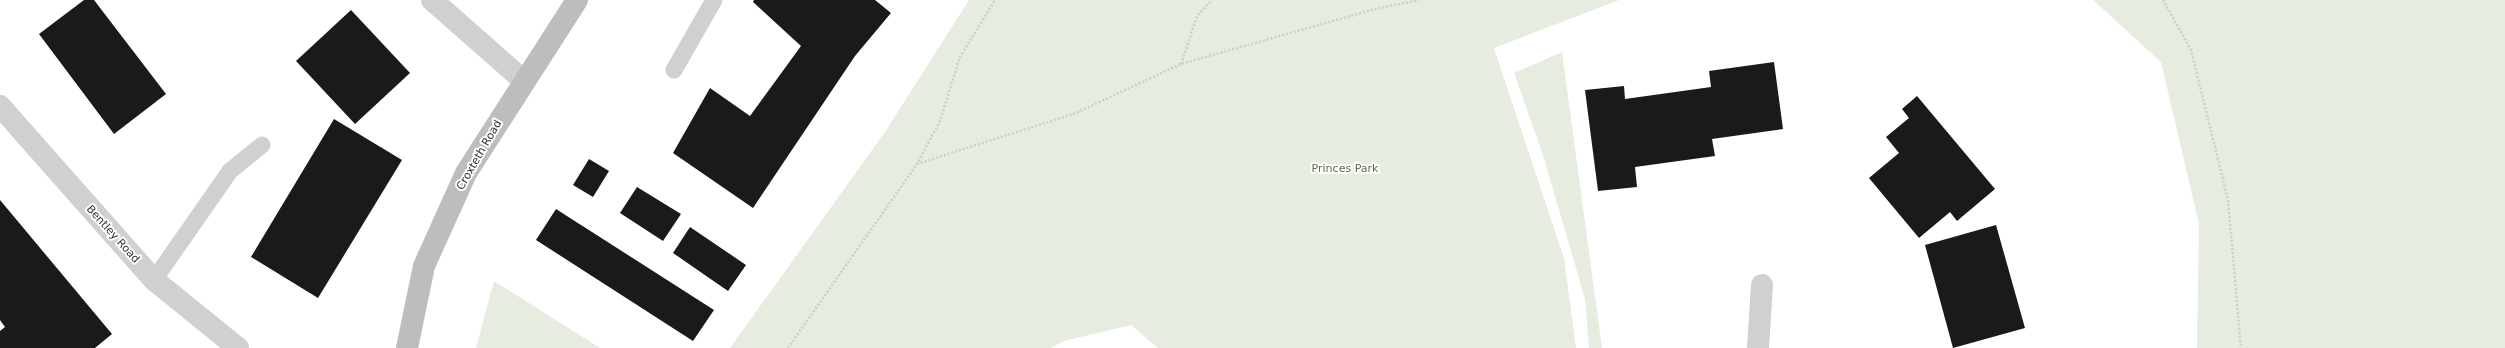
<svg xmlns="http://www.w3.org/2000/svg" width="2505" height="348" font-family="'DejaVu Sans',sans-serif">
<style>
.green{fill:#e6ecdf}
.building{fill:#1a1a1a}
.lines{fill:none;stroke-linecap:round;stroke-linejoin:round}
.path{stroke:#cdcdcd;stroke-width:2.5;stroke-dasharray:2 2;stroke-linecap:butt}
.service{stroke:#d0d0d0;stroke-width:17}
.minor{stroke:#d0d0d0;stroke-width:22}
.secondary{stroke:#bdbdbd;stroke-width:22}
.labels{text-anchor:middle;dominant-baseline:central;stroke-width:4;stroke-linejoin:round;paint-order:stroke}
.street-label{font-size:11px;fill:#333;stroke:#fff}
.park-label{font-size:11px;fill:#56703f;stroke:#fff}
</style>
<rect width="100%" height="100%" fill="#fff"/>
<g class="green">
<polygon points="969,0 1619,0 1494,48 1564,258 1576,348 1158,348 1131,325 1064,341 1051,348 730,348 885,132"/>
<polygon points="2093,0 2505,0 2505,348 2197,348 2199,224 2161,62"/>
<polygon points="1562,52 1602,348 1589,348 1585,299 1542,152 1514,73"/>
<polygon points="494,281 600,348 476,348"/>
</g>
<g class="building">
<polygon points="84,0 94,0 166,94 114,134 39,34"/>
<polygon points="754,0 875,0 891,13 855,56 753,208 673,153 710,88 750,116 801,46 753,2"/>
<polygon points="351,10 410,73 355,124 296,61"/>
<polygon points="1774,62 1783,129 1712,139 1715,156 1635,167 1637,187 1598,191 1585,90 1624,86 1625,99 1711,87 1709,71"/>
<polygon points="1917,96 1995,189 1957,221 1950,212 1919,238 1869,178 1899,153 1886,137 1909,118 1902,109"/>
<polygon points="334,119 402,160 318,298 251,257"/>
<polygon points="589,159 609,171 593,197 573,185"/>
<polygon points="637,187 681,214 663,241 620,213"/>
<polygon points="0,200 112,334 95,348 0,348 0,331 5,327 0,320"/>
<polygon points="556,209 714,310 693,341 536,240"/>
<polygon points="1996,225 2025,328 1953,348 1925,245"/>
<polygon points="690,227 746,265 728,291 673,253"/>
</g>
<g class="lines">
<g class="path">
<polyline points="2163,0 2191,50 2228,200 2241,348"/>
<polyline points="1181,64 1197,16 1212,0"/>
<polyline points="917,164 1076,113 1181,64 1375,9 1419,0"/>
<polyline points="788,348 917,164 940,121 960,57 995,0"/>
</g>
<g class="service">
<polyline points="674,70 714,0"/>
<polyline points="154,280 230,171 262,145"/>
</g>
<g class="minor">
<polyline points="432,0 524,81"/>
<polyline points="0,106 154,280 238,348"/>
<polyline points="1758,348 1762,285"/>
</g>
<polyline class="secondary" points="407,348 424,266 466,173 577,0"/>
</g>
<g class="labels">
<g class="street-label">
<text transform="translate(479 155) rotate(-60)">Croxteth Road</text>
<text transform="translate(113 234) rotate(48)">Bentley Road</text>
</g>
<g class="park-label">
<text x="1345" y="168">Princes Park</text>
</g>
</g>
</svg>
